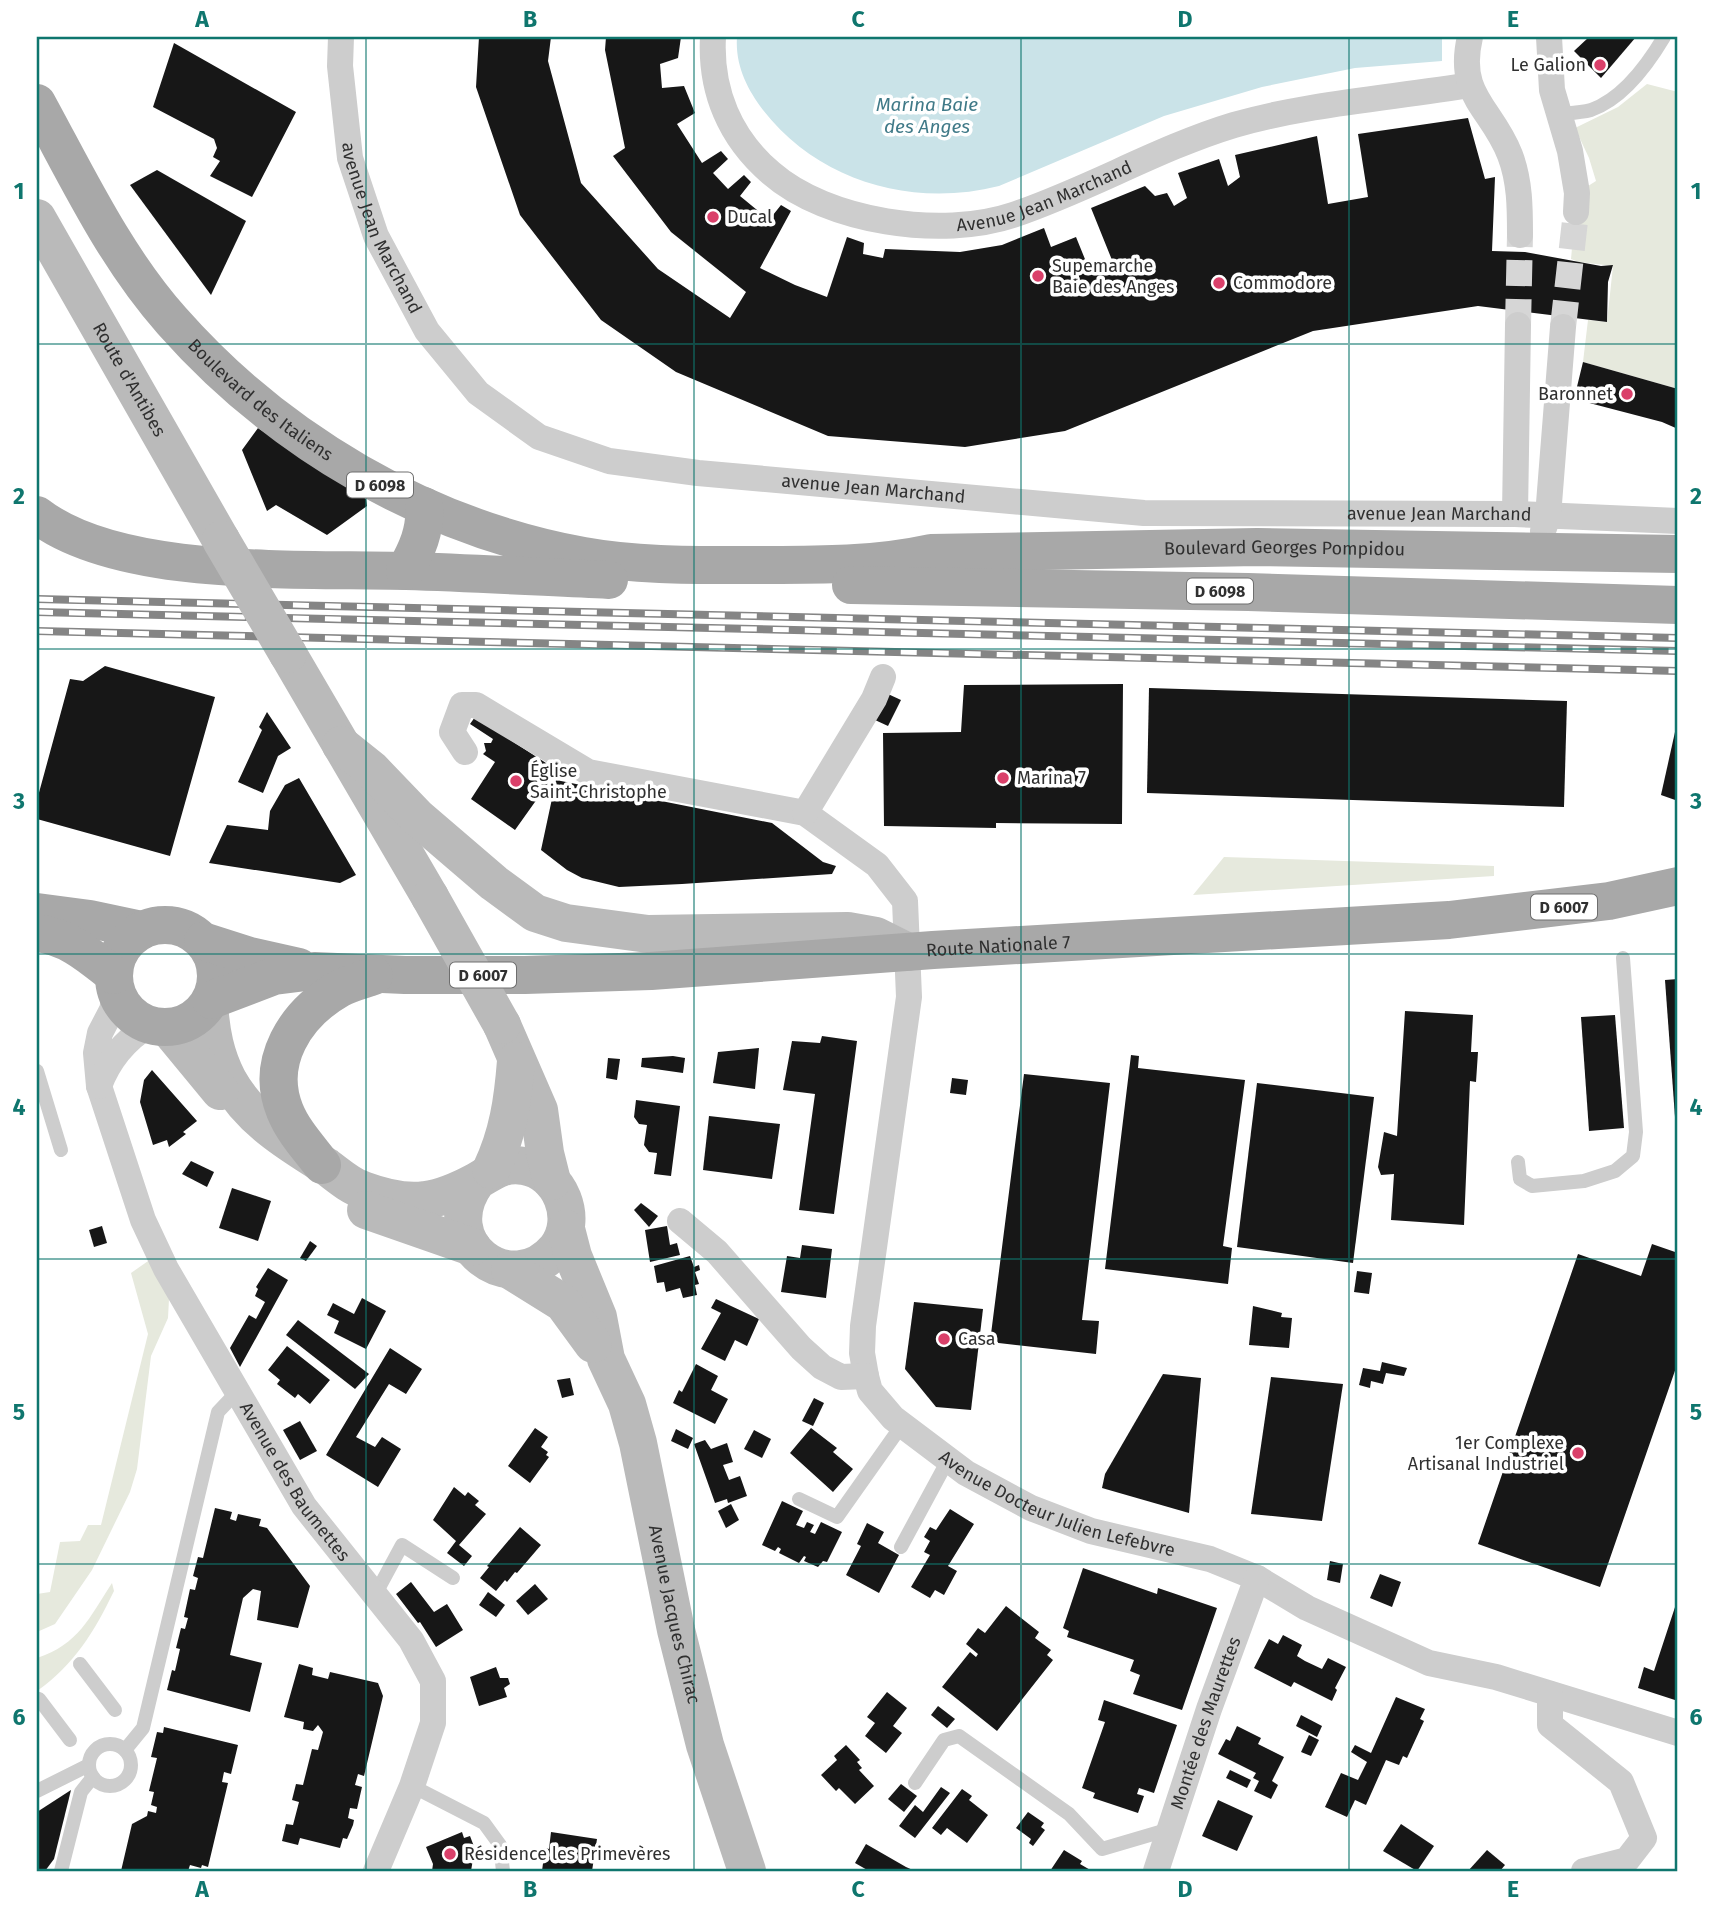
<svg xmlns="http://www.w3.org/2000/svg" width="1715" height="1908" font-family="'Fira Sans',sans-serif">
<style>
.green{fill:#e6e9dd}
.water{fill:#cae3e8}
.building{fill:#171717}
.lines{fill:none;stroke-linecap:round;stroke-linejoin:round}
.street-tunnel{stroke:#d6d6d6;stroke-width:26;stroke-dasharray:26 13;stroke-linecap:butt}
.lane{stroke:#cdcdcd;stroke-width:14}
.street{stroke:#cdcdcd;stroke-width:26}
.secondary{stroke:#bababa;stroke-width:38}
.primary{stroke:#a8a8a8;stroke-width:38}
.rail-casing{stroke:#858585;stroke-width:8}
.rail{stroke:#fff;stroke-width:5;stroke-dasharray:16;stroke-linecap:butt}
.secondary-bridge{stroke:#bababa;stroke-width:38}
.grid{fill:none;stroke:#0f766e;stroke-width:2;stroke-opacity:0.55}
.poi-dot{fill:#da406a;stroke:#fff;stroke-width:2.5}
.labels{text-anchor:middle;dominant-baseline:central;stroke-width:7;stroke-linejoin:round;paint-order:stroke}
.shield{fill:#fff;stroke:#6e6e6e;stroke-width:2}
.shield-label{font-size:16px;font-weight:bold;fill:#303030}
.poi-label{font-size:18px;fill:#303030;stroke:#fff;text-anchor:start}
.street-label{font-size:18px;fill:#303030;stroke:#fff}
.water-label{font-size:19px;font-style:italic;fill:#407a88;stroke:#fff}
.neatline{fill:none;stroke:#0f766e;stroke-width:2.5}
.grid-label{font-size:23px;text-anchor:middle;font-weight:bold;fill:#0f766e}
</style>
<rect width="100%" height="100%" fill="#fff"/>
<g class="green">
<polygon points="1647,84 1678,92 1678,389 1583,362 1588,320 1607,322 1613,266 1579,262 1571,259 1577,193 1596,181 1589,158 1575,128 1618,107"/>
<polygon points="1224,857 1494,866 1494,876 1193,895"/>
<polygon points="151,1259 169,1299 168,1318 151,1356 137,1469 130,1492 92,1570 55,1624 37,1632 37,1594 50,1592 60,1542 80,1541 88,1525 101,1525 148,1334 131,1273"/>
<path d="M112,1583L114,1591C94,1632 75,1664 37,1691V1658C79,1644 89,1618 112,1583Z"/>
</g>
<path class="water" d="M737,37H1442V61L1355,68L1262,87L1164,116L999,186C913,208 819,182 763,110C747,89 735,65 737,37Z"/>
<g class="building">
<polygon points="479,37 551,37 548,61 581,183 658,269 730,318 746,292 671,232 613,156 625,148 605,50 606,37 681,37 678,58 660,64 662,88 684,86 695,113 677,124 702,163 721,151 728,159 713,173 728,189 744,175 751,182 740,196 769,220 781,205 791,211 760,268 795,285 827,297 847,237 864,243 863,254 883,258 885,249 960,252 1002,245 1044,228 1051,247 1076,237 1091,274 1114,265 1091,208 1145,186 1155,196 1167,193 1174,206 1187,198 1178,173 1219,159 1228,186 1240,177 1235,155 1317,136 1328,204 1368,197 1358,134 1468,118 1485,179 1495,177 1492,251 1525,252 1601,266 1613,265 1608,282 1607,322 1478,306 1313,331 1065,431 965,447 828,436 676,372 601,320 520,215 476,87"/>
<polygon points="1589,37 1636,37 1601,78 1574,51"/>
<polygon points="174,43 296,112 252,197 210,176 220,161 213,157 217,148 214,139 153,107"/>
<polygon points="157,170 246,221 211,295 130,185"/>
<polygon points="1583,362 1678,389 1678,429 1662,422 1574,399"/>
<polygon points="258,428 366,499 367,506 327,535 276,505 267,511 242,450"/>
<polygon points="105,666 215,697 170,856 37,819 37,800 70,679 83,681"/>
<polygon points="1123,684 1122,824 996,823 996,828 884,826 883,733 961,732 964,685"/>
<polygon points="1149,688 1567,701 1564,807 1147,793"/>
<polygon points="888,694 901,700 888,726 875,720"/>
<polygon points="267,712 291,748 278,756 263,793 238,782 262,730 259,727"/>
<polygon points="475,717 546,763 562,764 515,830 471,799 495,762 483,754 486,751 484,743 491,743 493,739 470,724"/>
<polygon points="1677,723 1678,723 1678,801 1661,795"/>
<polygon points="299,778 356,875 340,883 209,863 227,825 268,830 270,811 285,785"/>
<polygon points="556,780 772,823 823,862 836,866 832,874 682,884 619,887 582,878 567,870 541,850"/>
<polygon points="1678,979 1678,1116 1675,1117 1665,980"/>
<polygon points="1405,1011 1473,1015 1471,1052 1478,1052 1476,1082 1470,1081 1464,1225 1391,1220 1394,1174 1381,1175 1378,1167 1384,1132 1397,1136"/>
<polygon points="1615,1015 1624,1128 1589,1131 1581,1017"/>
<polygon points="822,1036 857,1041 834,1214 799,1210 815,1094 783,1090 792,1041 820,1043"/>
<polygon points="759,1048 755,1089 713,1083 718,1052"/>
<polygon points="1131,1055 1139,1056 1138,1068 1245,1080 1223,1246 1232,1248 1228,1284 1105,1269"/>
<polygon points="673,1056 685,1058 683,1073 641,1067 642,1058"/>
<polygon points="608,1058 620,1059 617,1080 606,1078"/>
<polygon points="152,1070 197,1121 183,1132 186,1134 169,1147 167,1140 153,1145 140,1102 144,1080"/>
<polygon points="1024,1074 1110,1083 1082,1320 1099,1321 1096,1354 990,1342"/>
<polygon points="952,1078 968,1080 966,1095 950,1093"/>
<polygon points="1257,1083 1374,1097 1353,1263 1237,1247"/>
<polygon points="636,1100 680,1106 671,1176 654,1174 657,1153 649,1152 644,1145 647,1125 639,1124 634,1117"/>
<polygon points="709,1116 780,1124 772,1179 703,1170"/>
<polygon points="191,1161 214,1172 207,1187 182,1174"/>
<polygon points="232,1188 271,1201 258,1241 219,1228"/>
<polygon points="641,1203 658,1216 649,1227 634,1210"/>
<polygon points="102,1226 107,1243 94,1247 89,1230"/>
<polygon points="667,1226 670,1245 677,1243 680,1255 650,1262 645,1230"/>
<polygon points="310,1241 317,1246 306,1261 300,1258"/>
<polygon points="1652,1244 1678,1253 1678,1362 1600,1587 1478,1544 1578,1254 1641,1276"/>
<polygon points="802,1245 832,1249 826,1298 781,1292 787,1256 800,1258"/>
<polygon points="690,1256 694,1267 699,1265 700,1270 695,1272 699,1284 695,1285 697,1295 683,1298 680,1288 666,1292 664,1282 657,1283 654,1266"/>
<polygon points="268,1268 288,1280 240,1367 230,1348 249,1315 256,1319 265,1302 255,1296 258,1289 256,1287"/>
<polygon points="1357,1271 1372,1273 1369,1294 1354,1292"/>
<polygon points="362,1298 386,1311 366,1349 334,1333 339,1321 327,1315 333,1303 354,1314"/>
<polygon points="716,1299 759,1319 747,1346 735,1340 725,1361 701,1349 721,1313 711,1308"/>
<polygon points="914,1302 983,1309 971,1410 936,1407 905,1369"/>
<polygon points="1253,1306 1282,1313 1281,1317 1292,1318 1289,1348 1249,1345"/>
<polygon points="298,1320 369,1374 355,1389 286,1335"/>
<polygon points="287,1346 330,1380 310,1404 298,1394 295,1398 277,1384 280,1380 268,1370"/>
<polygon points="390,1348 422,1369 406,1394 389,1384 356,1437 375,1447 382,1437 401,1449 378,1487 326,1455"/>
<polygon points="1382,1362 1407,1368 1404,1376 1386,1373 1383,1384 1371,1381 1370,1388 1359,1385 1363,1368 1380,1371"/>
<polygon points="696,1364 718,1376 711,1390 728,1399 715,1424 673,1403 679,1390 682,1392"/>
<polygon points="1163,1374 1201,1378 1189,1513 1102,1488 1105,1474"/>
<polygon points="1271,1377 1343,1384 1322,1521 1251,1514"/>
<polygon points="570,1378 574,1395 562,1398 557,1380"/>
<polygon points="814,1398 824,1403 813,1426 802,1421"/>
<polygon points="300,1421 317,1451 300,1460 283,1430"/>
<polygon points="535,1428 548,1437 541,1447 548,1452 546,1455 549,1457 530,1483 508,1466"/>
<polygon points="811,1428 837,1448 833,1452 853,1469 833,1492 790,1453"/>
<polygon points="676,1429 693,1438 688,1449 671,1441"/>
<polygon points="754,1430 771,1439 762,1458 744,1449"/>
<polygon points="705,1440 711,1449 727,1443 733,1462 723,1465 729,1480 740,1476 747,1496 728,1503 727,1499 715,1503 694,1444"/>
<polygon points="454,1487 465,1496 468,1492 479,1501 475,1505 486,1514 459,1545 472,1556 464,1566 447,1553 456,1541 433,1520"/>
<polygon points="782,1501 803,1511 796,1525 804,1528 807,1522 814,1525 810,1532 815,1534 821,1522 842,1532 827,1562 823,1561 818,1567 804,1561 806,1557 804,1556 799,1563 779,1553 781,1549 778,1547 775,1551 762,1545"/>
<polygon points="731,1504 739,1520 726,1528 718,1511"/>
<polygon points="215,1508 232,1512 230,1519 236,1521 238,1514 261,1519 259,1526 267,1528 310,1586 298,1628 257,1620 261,1591 253,1589 243,1598 230,1655 262,1663 250,1712 167,1690 172,1670 175,1671 180,1649 176,1648 181,1628 185,1629 188,1618 184,1617 190,1589 195,1590 198,1578 193,1576 198,1557 203,1558"/>
<polygon points="950,1509 974,1524 948,1566 957,1571 944,1595 935,1590 930,1598 911,1587 930,1555 924,1552 930,1541 924,1537 930,1527 936,1530"/>
<polygon points="867,1523 884,1532 878,1543 899,1555 879,1593 846,1575 861,1546 857,1544"/>
<polygon points="520,1527 541,1545 517,1573 515,1572 507,1582 505,1580 496,1591 480,1578 489,1567 487,1566"/>
<polygon points="1330,1561 1343,1564 1340,1583 1327,1580"/>
<polygon points="1083,1568 1157,1594 1158,1588 1217,1608 1182,1710 1133,1694 1140,1675 1130,1671 1134,1660 1067,1637 1069,1631 1063,1628"/>
<polygon points="1380,1574 1401,1582 1392,1607 1370,1598"/>
<polygon points="411,1582 434,1612 447,1604 463,1630 436,1647 420,1622 418,1623 396,1594"/>
<polygon points="535,1584 548,1599 528,1615 516,1601"/>
<polygon points="488,1592 505,1605 496,1617 479,1605"/>
<polygon points="1678,1598 1678,1701 1638,1688 1644,1667 1654,1671"/>
<polygon points="1006,1606 1039,1632 1035,1638 1051,1650 1047,1655 1053,1660 997,1731 942,1687 970,1652 976,1657 978,1654 966,1644 978,1628 985,1633"/>
<polygon points="1283,1635 1302,1645 1297,1656 1305,1661 1322,1669 1328,1658 1346,1667 1335,1688 1337,1690 1332,1701 1294,1682 1291,1687 1254,1668 1269,1639 1278,1644"/>
<polygon points="299,1664 313,1668 312,1675 328,1679 330,1672 378,1683 383,1696 364,1776 358,1774 355,1785 362,1787 357,1809 350,1808 348,1818 354,1820 353,1825 347,1839 343,1838 340,1848 300,1838 298,1845 282,1841 286,1824 293,1825 299,1802 292,1800 296,1784 303,1785 312,1749 318,1750 323,1732 318,1725 313,1731 303,1729 304,1722 284,1717"/>
<polygon points="496,1667 500,1678 508,1678 510,1684 504,1688 507,1697 479,1706 470,1677"/>
<polygon points="887,1692 907,1708 893,1726 902,1733 886,1753 865,1736 875,1723 867,1717"/>
<polygon points="1396,1697 1425,1709 1420,1719 1424,1721 1407,1758 1403,1756 1399,1765 1386,1760 1366,1805 1355,1800 1347,1817 1325,1807 1341,1773 1358,1780 1367,1762 1351,1752 1355,1745 1371,1753"/>
<polygon points="1104,1700 1177,1725 1154,1793 1139,1788 1137,1794 1144,1796 1138,1813 1093,1798 1095,1793 1082,1788 1105,1722 1098,1720"/>
<polygon points="938,1706 955,1719 947,1728 931,1715"/>
<polygon points="1301,1715 1322,1726 1317,1737 1296,1726"/>
<polygon points="1237,1726 1261,1738 1258,1744 1284,1757 1272,1781 1278,1785 1271,1799 1254,1791 1259,1781 1253,1778 1256,1773 1218,1754 1226,1739 1230,1741"/>
<polygon points="164,1727 238,1745 231,1774 224,1772 222,1782 228,1783 208,1867 202,1865 201,1868 190,1865 188,1871 176,1869 176,1871 121,1871 132,1824 147,1816 148,1811 156,1813 157,1807 151,1805 154,1792 149,1791 157,1758 151,1757 157,1732 163,1733"/>
<polygon points="1309,1735 1319,1740 1311,1756 1301,1752"/>
<polygon points="846,1745 860,1760 857,1762 862,1768 859,1770 874,1786 855,1804 839,1788 836,1791 821,1775 837,1760 834,1756"/>
<polygon points="1230,1770 1251,1780 1247,1788 1226,1778"/>
<polygon points="901,1784 917,1796 904,1812 888,1799"/>
<polygon points="941,1787 950,1793 915,1838 899,1826 915,1805 923,1812"/>
<polygon points="962,1789 972,1796 969,1800 988,1815 967,1843 947,1828 941,1835 932,1828"/>
<polygon points="71,1790 54,1859 45,1871 37,1871 37,1812"/>
<polygon points="1218,1800 1253,1816 1237,1851 1202,1836"/>
<polygon points="1028,1812 1044,1823 1041,1827 1045,1830 1033,1846 1029,1843 1031,1839 1016,1828"/>
<polygon points="1401,1824 1434,1846 1417,1871 1383,1851"/>
<polygon points="462,1832 464,1838 470,1836 478,1857 473,1859 471,1871 432,1871 433,1864 426,1847"/>
<polygon points="551,1832 597,1839 592,1871 542,1871 545,1848 549,1849"/>
<polygon points="866,1844 906,1867 915,1871 869,1871 855,1863"/>
<polygon points="1064,1850 1082,1861 1080,1864 1092,1871 1050,1871"/>
<polygon points="1487,1850 1505,1865 1500,1871 1468,1871"/>
</g>
<g class="lines">
<g class="street-tunnel">
<polyline points="1518,325 1520,235"/>
<polyline points="1563,327 1576,212"/>
</g>
<g class="lane">
<path d="M1558,114C1569,113 1580,113 1591,110C1622,99 1648,64 1664,37"/>
<polyline points="37,1071 61,1150"/>
<polyline points="1518,1162 1520,1179 1532,1186 1584,1181 1615,1171 1633,1156 1636,1132 1623,958"/>
<polyline points="799,1499 837,1517 902,1425"/>
<polyline points="901,1547 948,1460"/>
<polyline points="375,1595 402,1545 453,1578"/>
<polyline points="80,1664 115,1710"/>
<polyline points="39,1699 70,1740"/>
<circle cx="110" cy="1765" r="21"/>
<polyline points="125,1750 143,1728 218,1412 237,1392"/>
<polyline points="915,1783 944,1740 959,1736 1069,1814 1102,1849 1170,1829"/>
<polyline points="412,1786 484,1823 500,1845 503,1871"/>
<polyline points="37,1791 89,1765"/>
<polyline points="61,1871 81,1792 93,1777"/>
</g>
<g class="street">
<path id="s1" d="M341,37L340,66L350,158L376,236L427,331L478,393L539,437L609,461L698,473L1144,513L1515,514L1678,521"/>
<path id="s2" d="M713,37C710,91 730,138 771,173C827,222 942,239 1013,215C1088,190 1158,148 1234,125C1311,103 1391,98 1470,85"/>
<path d="M1470,37C1456,96 1492,108 1510,155C1520,181 1520,208 1520,235"/>
<polyline points="1549,37 1552,90 1570,151 1577,193 1576,212"/>
<polyline points="1515,514 1518,325"/>
<polyline points="1543,531 1548,516 1563,327"/>
<path id="s3" d="M465,752L452,732L462,705H476L588,772L805,813L877,865L905,901L909,997L863,1326L862,1353L866,1376L870,1391L893,1418L966,1473L1031,1508L1091,1531L1210,1559L1257,1578L1307,1608L1429,1663L1496,1677L1678,1733"/>
<polyline points="805,813 874,699 883,677"/>
<path id="s4" d="M116,992L112,1010L100,1033L96,1053L99,1086L143,1220L166,1269L304,1506L411,1640L433,1681V1723L412,1786L376,1871"/>
<path d="M99,1086C109,1059 125,1040 149,1025"/>
<polyline points="680,1221 717,1252 801,1348 822,1367 841,1377 866,1376"/>
<polyline points="1550,1694 1550,1725 1621,1782 1644,1838 1627,1860 1584,1871"/>
<path id="s5" d="M1156,1871L1209,1709L1257,1578"/>
</g>
<g class="secondary">
<path id="s6" d="M37,218L221,540"/>
<polyline points="288,654 430,897"/>
<polyline points="341,745 371,769 417,817 494,883 535,913 566,923 648,934 848,931 876,936 908,952"/>
<path d="M209,1004C211,1032 215,1055 228,1080C250,1120 290,1144 327,1167C338,1175 350,1186 363,1190C382,1197 405,1203 425,1200C442,1198 460,1190 475,1182C491,1173 503,1162 524,1166C560,1172 580,1219 556,1249C511,1302 431,1243 477,1181"/>
<polyline points="502,1025 539,1110 545,1153 552,1181"/>
<polyline points="168,1028 220,1091"/>
<path d="M491,1170C508,1135 513,1100 516,1061"/>
<polyline points="366,1210 472,1247"/>
<path id="s7" d="M566,1229L573,1256L598,1317L606,1359L627,1404L638,1443L676,1630L705,1745L747,1871"/>
<polyline points="510,1270 563,1303 593,1344"/>
</g>
<g class="primary">
<path id="s8" d="M37,103C78,178 115,257 172,321C278,441 425,527 583,556C638,566 696,565 752,565C812,565 872,566 931,553L1257,547L1678,554"/>
<path d="M37,515C120,579 304,568 406,571C474,573 542,577 609,580"/>
<path d="M405,571C417,550 426,530 424,506"/>
<polyline points="851,585 1248,592 1678,605"/>
<polyline points="37,912 90,919 142,930"/>
<circle cx="165" cy="976" r="51"/>
<path d="M37,933C69,937 90,956 114,975"/>
<polyline points="203,941 250,956 299,967"/>
<path id="s9" d="M211,1000L274,976L314,971L405,975H525L651,971L933,950L1449,920L1609,901L1678,886"/>
<path d="M322,1165C309,1148 293,1131 285,1111C265,1062 295,1014 339,989C349,983 363,980 374,976"/>
</g>
<g class="rail-casing">
<g id="rail">
<polyline points="37,599 1678,638"/>
<polyline points="37,612 1678,651"/>
<polyline points="37,631 1678,671"/>
</g>
</g>
<use href="#rail" class="rail"/>
<g class="secondary-bridge">
<polyline points="221,540 288,654"/>
<polyline points="430,897 502,1025"/>
</g>
</g>
<path class="grid" d="M366,37V1871M694,37V1871M1021,37V1871M1349,37V1871M37,344H1678M37,649H1678M37,954H1678M37,1259H1678M37,1564H1678"/>
<g class="poi-dot">
<circle cx="1600" cy="65" r="7"/>
<circle cx="713" cy="217" r="7"/>
<circle cx="1038" cy="276" r="7"/>
<circle cx="1219" cy="283" r="7"/>
<circle cx="1627" cy="394" r="7"/>
<circle cx="1003" cy="778" r="7"/>
<circle cx="516" cy="781" r="7"/>
<circle cx="944" cy="1339" r="7"/>
<circle cx="1578" cy="1453" r="7"/>
<circle cx="450" cy="1854" r="7"/>
</g>
<g class="labels">
<g class="shield">
<rect x="347" y="472.5" width="66" height="25" rx="5"/>
<rect x="1187" y="578.5" width="66" height="25" rx="5"/>
<rect x="1531" y="894.5" width="66" height="25" rx="5"/>
<rect x="450" y="962.5" width="66" height="25" rx="5"/>
</g>
<g class="shield-label">
<text x="380" y="485">D 6098</text>
<text x="1220" y="591">D 6098</text>
<text x="1564" y="907">D 6007</text>
<text x="483" y="975">D 6007</text>
</g>
<g class="poi-label">
<text x="1586" y="65" text-anchor="end">Le Galion</text>
<text x="727" y="217">Ducal</text>
<text x="1052" y="266">Supemarche<tspan x="1052" dy="21">Baie des Anges</tspan></text>
<text x="1233" y="283">Commodore</text>
<text x="1613" y="394" text-anchor="end">Baronnet</text>
<text x="530" y="771">Église<tspan x="530" dy="21">Saint-Christophe</tspan></text>
<text x="1017" y="778">Marina 7</text>
<text x="958" y="1339">Casa</text>
<text x="1564" y="1443" text-anchor="end">1er Complexe<tspan x="1564" dy="21">Artisanal Industriel</tspan></text>
<text x="464" y="1854">Résidence les Primevères</text>
</g>
<g class="street-label">
<text stroke="none"><textPath href="#s2" startOffset="443">Avenue Jean Marchand</textPath></text>
<text stroke="none"><textPath href="#s1" startOffset="198">avenue Jean Marchand</textPath></text>
<text stroke="none"><textPath href="#s6" startOffset="186">Route d'Antibes</textPath></text>
<text stroke="none"><textPath href="#s8" startOffset="376">Boulevard des Italiens</textPath></text>
<text stroke="none"><textPath href="#s1" startOffset="807">avenue Jean Marchand</textPath></text>
<text stroke="none"><textPath href="#s1" startOffset="1374">avenue Jean Marchand</textPath></text>
<text stroke="none"><textPath href="#s8" startOffset="1442">Boulevard Georges Pompidou</textPath></text>
<text stroke="none"><textPath href="#s9" startOffset="793">Route Nationale 7</textPath></text>
<text stroke="none"><textPath href="#s4" startOffset="542">Avenue des Baumettes</textPath></text>
<text stroke="none"><textPath href="#s3" startOffset="1270">Avenue Docteur Julien Lefebvre</textPath></text>
<text stroke="none"><textPath href="#s7" startOffset="402">Avenue Jacques Chirac</textPath></text>
<text stroke="none"><textPath href="#s5" startOffset="156">Montée des Maurettes</textPath></text>
</g>
<g class="water-label">
<text x="927" y="104">Marina Baie<tspan x="927" dy="22">des Anges</tspan></text>
</g>
</g>
<rect width="1715" height="1908" fill="none" stroke="#ffffff" stroke-width="77"/>
<rect x="38" y="38" width="1638" height="1832" class="neatline"/>
<g class="grid-label">
<text x="202" y="27">A</text>
<text x="530" y="27">B</text>
<text x="858" y="27">C</text>
<text x="1185" y="27">D</text>
<text x="1513" y="27">E</text>
<text x="19" y="199">1</text>
<text x="1696" y="199">1</text>
<text x="19" y="504">2</text>
<text x="1696" y="504">2</text>
<text x="19" y="809">3</text>
<text x="1696" y="809">3</text>
<text x="19" y="1115">4</text>
<text x="1696" y="1115">4</text>
<text x="19" y="1420">5</text>
<text x="1696" y="1420">5</text>
<text x="19" y="1725">6</text>
<text x="1696" y="1725">6</text>
<text x="202" y="1897">A</text>
<text x="530" y="1897">B</text>
<text x="858" y="1897">C</text>
<text x="1185" y="1897">D</text>
<text x="1513" y="1897">E</text>
</g>
</svg>
